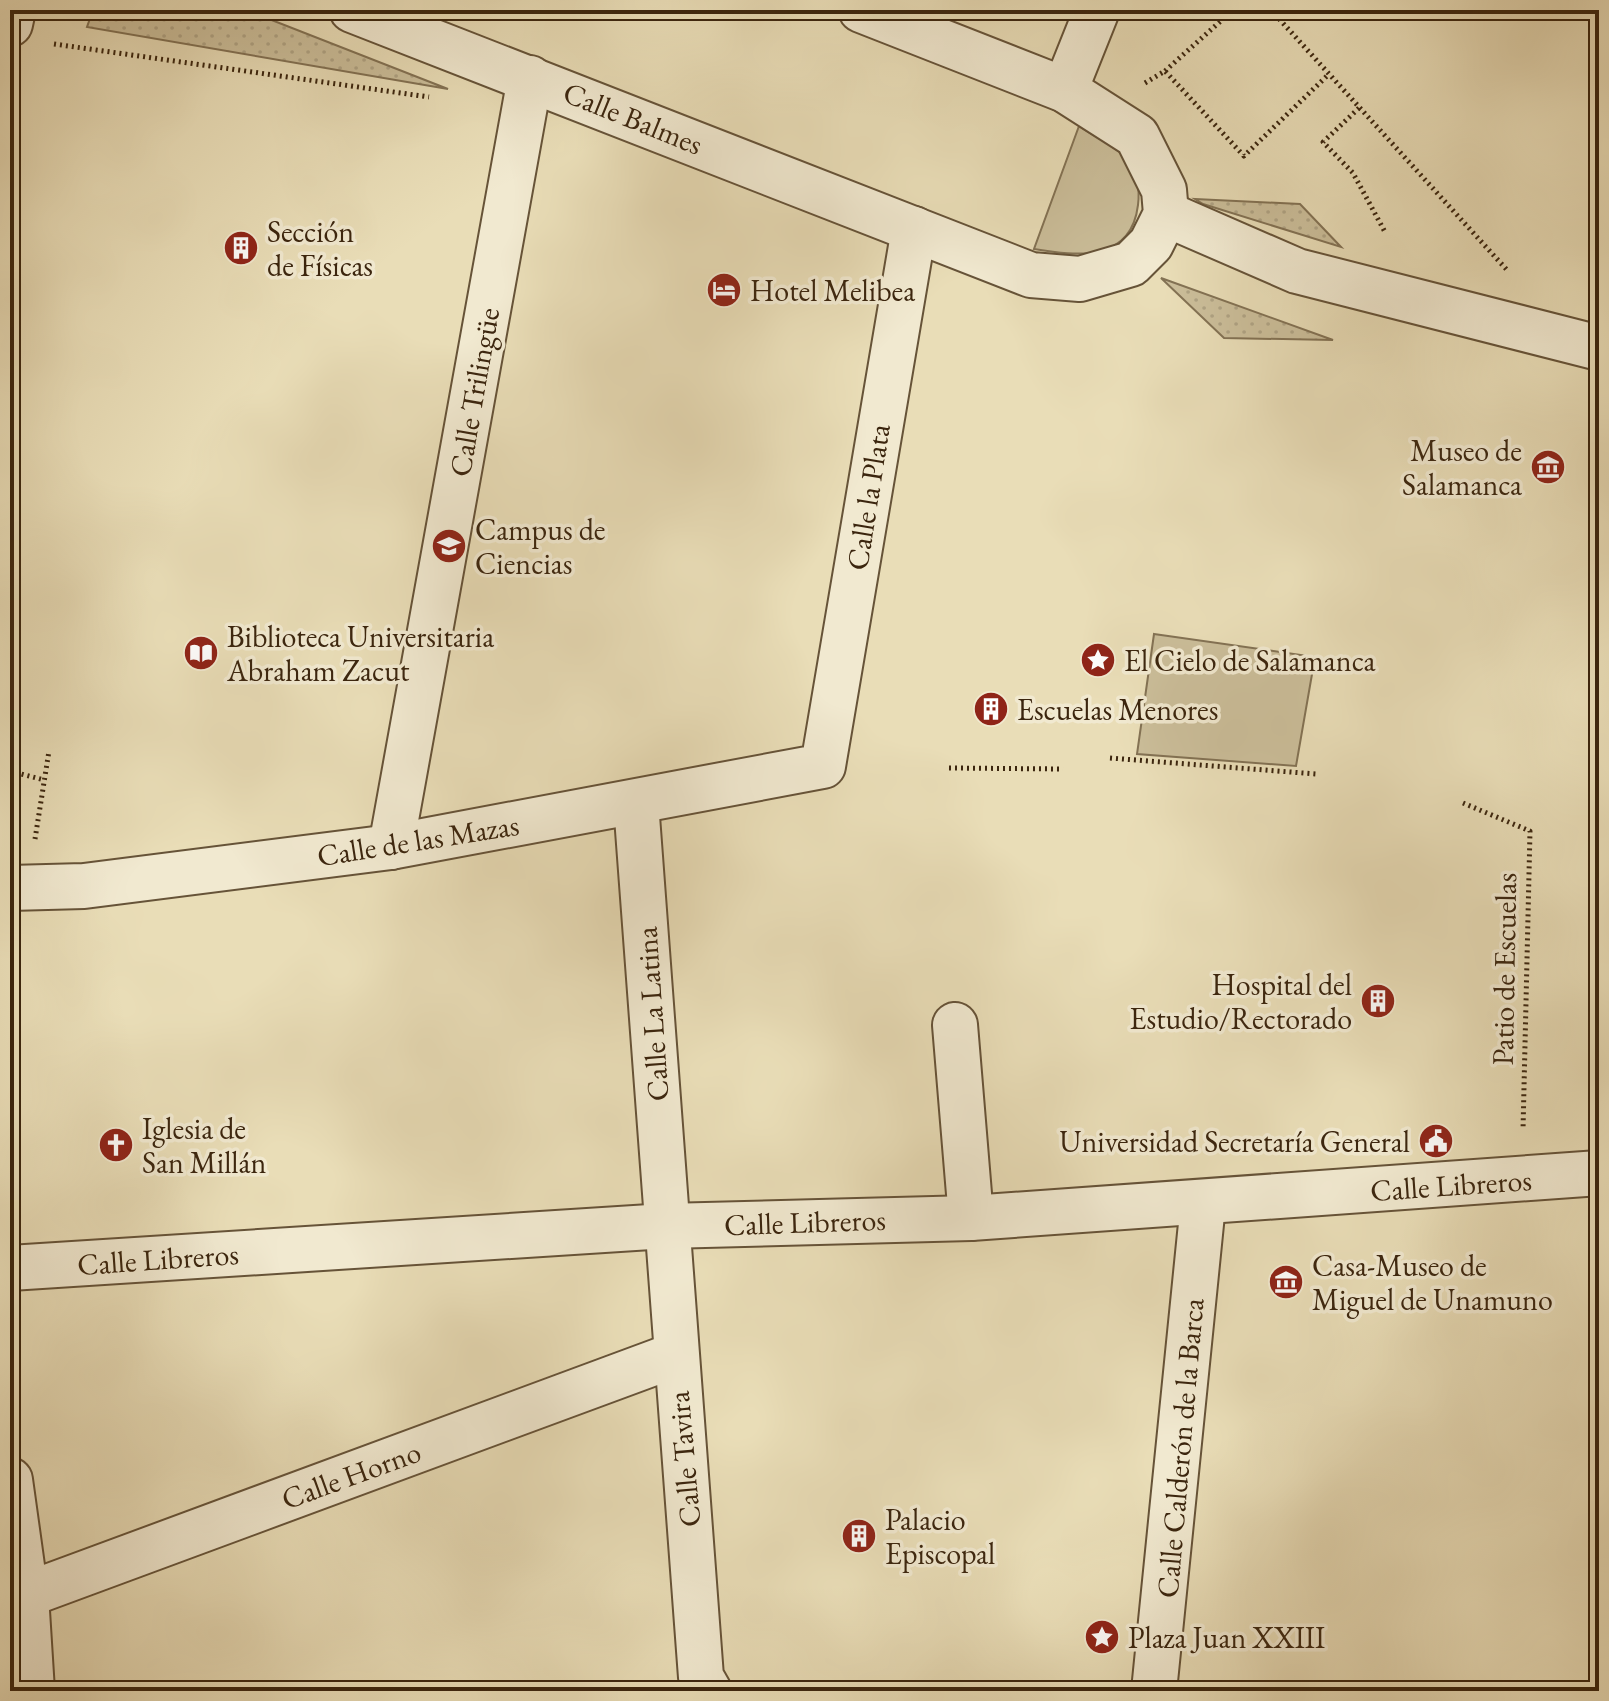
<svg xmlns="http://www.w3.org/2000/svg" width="1609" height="1701" font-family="'EB Garamond',serif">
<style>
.grass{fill:url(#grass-dots);stroke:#837254;stroke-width:2}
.garden{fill:#cbbe9a;stroke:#837254;stroke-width:2}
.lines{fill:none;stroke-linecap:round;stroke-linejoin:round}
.minor-casing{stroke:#665338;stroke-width:48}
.path{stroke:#3b250e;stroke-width:5;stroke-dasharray:2 4;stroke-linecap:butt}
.minor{stroke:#f1e9d0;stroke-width:44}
.labels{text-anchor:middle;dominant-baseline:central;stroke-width:7;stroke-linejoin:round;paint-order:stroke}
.street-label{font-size:30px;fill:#3b250e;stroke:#f1e9d0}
.poi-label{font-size:30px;fill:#3b250e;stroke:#f1e9d0;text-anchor:start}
</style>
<defs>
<pattern id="grass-dots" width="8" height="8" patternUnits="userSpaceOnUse" patternTransform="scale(2)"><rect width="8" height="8" fill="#cbbe9a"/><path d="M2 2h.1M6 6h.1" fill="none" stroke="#afa384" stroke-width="1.8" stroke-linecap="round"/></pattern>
</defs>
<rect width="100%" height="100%" fill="#e9ddb7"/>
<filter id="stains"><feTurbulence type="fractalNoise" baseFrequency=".0025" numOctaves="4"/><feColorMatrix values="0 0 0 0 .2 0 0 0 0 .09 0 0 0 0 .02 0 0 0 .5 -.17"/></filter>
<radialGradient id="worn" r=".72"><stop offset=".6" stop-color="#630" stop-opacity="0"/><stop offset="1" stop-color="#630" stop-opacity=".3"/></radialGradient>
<g class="grass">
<polygon points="93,10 246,10 448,89 87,27"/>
<polygon points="1195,199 1300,204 1341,247 1203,204"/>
<polygon points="1161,278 1333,340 1224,338"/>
</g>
<g class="garden">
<path d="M1079,126C1093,136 1114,145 1126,158C1137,170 1140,190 1138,205C1131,263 1077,256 1034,249Z"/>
<polygon points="1154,634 1315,657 1296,766 1137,754"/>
</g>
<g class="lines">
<g class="minor-casing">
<g id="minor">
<polyline points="352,10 1031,275 1080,279 1131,264 1151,244 1166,214 1164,190 1137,136 1065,90 861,10"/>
<polyline points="10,24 13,10"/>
<polyline points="1065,90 1097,10"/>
<polyline points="1166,214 1297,271 1599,348"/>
<polyline points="636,803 701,1677 709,1691"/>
<polyline points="391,847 530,78"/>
<polyline points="10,888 84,886 391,847 823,766 914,229"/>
<polyline points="955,1025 971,1218"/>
<polyline points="10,1268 666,1226 971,1218 1599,1173"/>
<polyline points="10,1480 26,1595 32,1691"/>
<polyline points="26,1595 675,1355"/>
<polyline points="1154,1691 1203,1204"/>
</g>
</g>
<g class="path">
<polyline points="1271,10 1507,270"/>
<polyline points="54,44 429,97"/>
<polyline points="1165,71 1233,10"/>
<polyline points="1145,83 1165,71 1244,156 1329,74"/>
<polyline points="1359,108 1323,142 1353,173 1385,232"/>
<polyline points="1110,758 1316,774"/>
<polyline points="10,759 10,771 44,780"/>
<polyline points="949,768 1063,769"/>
<polyline points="1463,803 1530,831 1523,1130"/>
<polyline points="35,839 49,751"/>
</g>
<use href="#minor" class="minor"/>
</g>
<defs>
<g id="building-disc" transform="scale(1.8)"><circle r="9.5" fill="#8f2418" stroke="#f1e9d0"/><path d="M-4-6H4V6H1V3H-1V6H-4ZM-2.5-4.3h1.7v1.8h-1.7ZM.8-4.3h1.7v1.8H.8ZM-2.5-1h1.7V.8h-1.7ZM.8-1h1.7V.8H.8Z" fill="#fff"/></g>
<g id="hotel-disc" transform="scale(1.8)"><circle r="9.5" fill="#8f2418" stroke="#f1e9d0"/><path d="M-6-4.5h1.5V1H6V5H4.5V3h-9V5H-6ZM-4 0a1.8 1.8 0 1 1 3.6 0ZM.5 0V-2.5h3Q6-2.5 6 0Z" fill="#fff"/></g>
<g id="museum-disc" transform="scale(1.8)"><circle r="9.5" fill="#8f2418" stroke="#f1e9d0"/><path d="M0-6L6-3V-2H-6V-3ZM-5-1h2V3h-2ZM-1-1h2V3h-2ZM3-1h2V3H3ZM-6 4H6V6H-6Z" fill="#fff"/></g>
<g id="university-disc" transform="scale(1.8)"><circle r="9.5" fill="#8f2418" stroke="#f1e9d0"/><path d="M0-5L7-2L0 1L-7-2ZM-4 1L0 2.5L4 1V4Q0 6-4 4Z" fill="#fff"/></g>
<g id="library-disc" transform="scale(1.8)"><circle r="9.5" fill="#8f2418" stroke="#f1e9d0"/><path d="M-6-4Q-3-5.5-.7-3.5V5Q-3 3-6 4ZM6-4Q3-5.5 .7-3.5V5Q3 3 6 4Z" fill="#fff"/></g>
<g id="sight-disc" transform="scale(1.8)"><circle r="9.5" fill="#8f2418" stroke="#f1e9d0"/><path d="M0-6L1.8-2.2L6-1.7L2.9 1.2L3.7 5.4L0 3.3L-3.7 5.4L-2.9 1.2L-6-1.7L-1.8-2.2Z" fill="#fff"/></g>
<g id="civic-disc" transform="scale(1.8)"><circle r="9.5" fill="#8f2418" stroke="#f1e9d0"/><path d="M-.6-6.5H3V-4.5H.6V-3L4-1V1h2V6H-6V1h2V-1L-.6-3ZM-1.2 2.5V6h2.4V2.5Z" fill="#fff"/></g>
<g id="church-disc" transform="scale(1.8)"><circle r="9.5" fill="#8f2418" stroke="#f1e9d0"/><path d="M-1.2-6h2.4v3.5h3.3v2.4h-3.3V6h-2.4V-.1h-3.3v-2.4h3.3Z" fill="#fff"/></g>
</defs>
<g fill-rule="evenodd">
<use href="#building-disc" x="241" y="248"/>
<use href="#hotel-disc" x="724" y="290"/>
<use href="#museum-disc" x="1548" y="467"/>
<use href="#university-disc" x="449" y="546"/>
<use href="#library-disc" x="201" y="653"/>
<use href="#sight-disc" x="1098" y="660"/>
<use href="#building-disc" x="991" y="709"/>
<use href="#building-disc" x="1378" y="1001"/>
<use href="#civic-disc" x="1436" y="1141"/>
<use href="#church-disc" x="116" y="1145"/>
<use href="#museum-disc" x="1286" y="1282"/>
<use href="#building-disc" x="859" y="1536"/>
<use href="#sight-disc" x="1102" y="1637"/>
</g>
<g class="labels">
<g class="street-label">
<text transform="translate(633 118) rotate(22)">Calle Balmes</text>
<text transform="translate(474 392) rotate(-80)">Calle Trilingüe</text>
<text transform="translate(868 497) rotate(-81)">Calle la Plata</text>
<text transform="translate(418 840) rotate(-9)">Calle de las Mazas</text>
<text transform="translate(1504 969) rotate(-89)">Patio de Escuelas</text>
<text transform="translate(652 1014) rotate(-94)">Calle La Latina</text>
<text transform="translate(1451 1185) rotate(-4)">Calle Libreros</text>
<text transform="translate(805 1222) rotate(-2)">Calle Libreros</text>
<text transform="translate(158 1259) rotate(-4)">Calle Libreros</text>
<text transform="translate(1180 1448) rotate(-85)">Calle Calderón de la Barca</text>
<text transform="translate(684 1459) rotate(-95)">Calle Tavira</text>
<text transform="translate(351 1475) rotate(-20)">Calle Horno</text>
</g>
<g class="poi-label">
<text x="267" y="231">Sección<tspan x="267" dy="34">de Físicas</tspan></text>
<text x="750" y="290">Hotel Melibea</text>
<text x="1522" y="450" text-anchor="end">Museo de<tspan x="1522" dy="34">Salamanca</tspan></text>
<text x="475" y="529">Campus de<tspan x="475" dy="34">Ciencias</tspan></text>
<text x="227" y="636">Biblioteca Universitaria<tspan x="227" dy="34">Abraham Zacut</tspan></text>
<text x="1124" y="660">El Cielo de Salamanca</text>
<text x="1017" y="709">Escuelas Menores</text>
<text x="1352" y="984" text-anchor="end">Hospital del<tspan x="1352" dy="34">Estudio/Rectorado</tspan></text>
<text x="142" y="1128">Iglesia de<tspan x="142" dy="34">San Millán</tspan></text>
<text x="1410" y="1141" text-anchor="end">Universidad Secretaría General</text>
<text x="1312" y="1265">Casa-Museo de<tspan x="1312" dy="34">Miguel de Unamuno</tspan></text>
<text x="885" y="1519">Palacio<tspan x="885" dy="34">Episcopal</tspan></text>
<text x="1128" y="1637">Plaza Juan XXIII</text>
</g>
</g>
<rect width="1609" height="1701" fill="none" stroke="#e9ddb7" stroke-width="40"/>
<rect x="12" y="12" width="1585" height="1677" fill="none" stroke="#3b250e" stroke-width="4"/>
<rect x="20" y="20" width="1569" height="1661" fill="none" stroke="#3b250e" stroke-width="2"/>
<rect width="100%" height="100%" filter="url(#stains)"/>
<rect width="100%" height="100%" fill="url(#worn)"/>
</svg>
